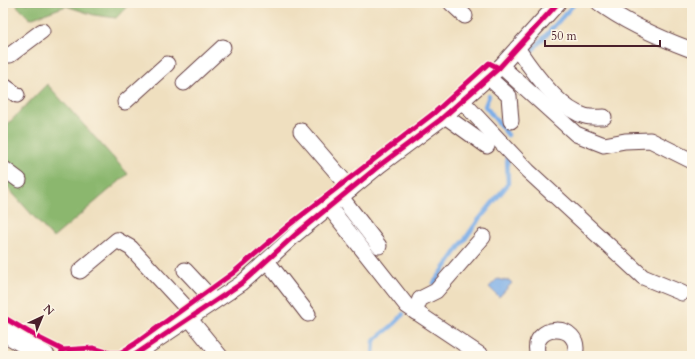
<svg xmlns="http://www.w3.org/2000/svg" width="695" height="359" font-family="Cardo,serif">
<style>
.forest{fill:#8bb76e;stroke:#6a6b4c}
.water{fill:#7caee8;stroke:#63668a}
.lines{fill:none;stroke-linecap:round;stroke-linejoin:round}
.stream{stroke:#7caee8;stroke-width:4.5}
.minor-casing{stroke:#633c41;stroke-width:17}
.major-casing{stroke:#633c41;stroke-width:21}
.minor{stroke:#fff;stroke-width:15}
.major{stroke:#fff;stroke-width:19}
.cycleway-casing{stroke:#fcf5e5;stroke-width:8}
.cycleway{stroke:#d6006c;stroke-width:5}
</style>
<rect width="100%" height="100%" fill="#fcf5e5"/>
<filter id="ink" filterUnits="userSpaceOnUse"><feTurbulence type="fractalNoise" baseFrequency=".025" numOctaves="2"/><feDisplacementMap in="SourceGraphic" scale="8" xChannelSelector="R" yChannelSelector="G"/><feConvolveMatrix kernelMatrix="1 2 1 2 8 2 1 2 1" color-interpolation-filters="sRGB"/></filter>
<filter id="wash" filterUnits="userSpaceOnUse"><feTurbulence type="fractalNoise" baseFrequency=".012" numOctaves="4" result="noise"/><feDisplacementMap in="SourceGraphic" scale="16" xChannelSelector="R" yChannelSelector="G"/><feGaussianBlur stdDeviation="0.9" result="paint"/><feColorMatrix in="noise" values="0 0 0 0 0 0 0 0 0 0 0 0 0 0 0 0 0 1.4 0 .05"/><feComposite in="paint" operator="in"/></filter>
<g filter="url(#wash)">
<rect width="100%" height="100%" fill="#efdfbf"/>
<g class="forest">
<polygon points="18,3 130,3 116,18 94,15 66,6 30,19 17,6"/>
<polygon points="47,84 128,174 53,238 8,188 3,188 3,129"/>
</g>
<polygon class="water" points="497,279 507,281 509,280 512,283 499,297 489,287"/>
<g class="lines">
<g class="stream">
<polyline points="529,54 575,3"/>
<polyline points="489,96 485,106 508,135"/>
<polyline points="434,283 477,222 508,184 507,156"/>
<path d="M373,356L374,341C384,331 395,326 403,314"/>
</g>
</g>
</g>
<g filter="url(#ink)">
<g class="lines">
<g class="minor-casing">
<g id="minor">
<polyline points="451,3 465,16"/>
<path d="M599,3C627,24 660,38 692,50"/>
<path d="M517,48C531,69 560,110 585,116C591,118 598,117 604,117"/>
<polyline points="3,54 10,55 42,31"/>
<polyline points="501,66 576,134 604,145 625,141 650,140 692,161"/>
<polyline points="489,78 509,96 511,121"/>
<polyline points="184,83 223,47"/>
<polyline points="3,85 17,95"/>
<polyline points="462,101 528,171 643,277 682,293"/>
<polyline points="125,102 167,64"/>
<polyline points="445,116 487,146"/>
<polyline points="301,131 351,189"/>
<polyline points="3,168 19,180"/>
<polyline points="341,197 379,246"/>
<polyline points="329,207 407,306 482,356"/>
<polyline points="267,261 308,314"/>
<polyline points="185,270 214,301"/>
<polyline points="80,271 117,240 131,248 193,315"/>
<polyline points="415,312 420,299 436,291 483,237"/>
<polyline points="189,318 220,356"/>
<polyline points="133,356 242,283 296,234 380,165 440,120 499,68 558,3"/>
<path d="M538,356C527,323 584,320 575,356"/>
</g>
</g>
<g class="major-casing">
<polyline id="major" points="3,331 45,356"/>
</g>
<use href="#minor" class="minor"/>
<use href="#major" class="major"/>
<g class="cycleway-casing">
<g id="cycleway">
<polyline points="3,317 37,337 63,350"/>
<polyline points="60,356 63,350 93,348 110,353 120,353 136,343 233,273 289,225 434,113 489,63 499,68"/>
<polyline points="133,356 242,283 296,234 380,165 440,120 499,68 558,3"/>
</g>
</g>
<use href="#cycleway" class="cycleway"/>
</g>
</g>
<rect width="695" height="359" fill="none" stroke="#fcf5e5" stroke-width="16"/>
<g transform="translate(42 317) rotate(44)" stroke="#fcf5e5" stroke-width="3" paint-order="stroke">
<path d="M0-3L7 15L0 10L-7 15Z" fill="#4a1f2b"/>
<text y="-6" font-size="11" font-weight="bold" text-anchor="middle" fill="#4a1f2b">N</text>
</g>
<path d="M545 40v6h115v-6" fill="none" stroke="#4a1f2b" stroke-width="2"/>
<text x="551" y="40" font-size="12" fill="#4a1f2b" stroke="#fcf5e5" stroke-width="3" paint-order="stroke">50 m</text>
</svg>
